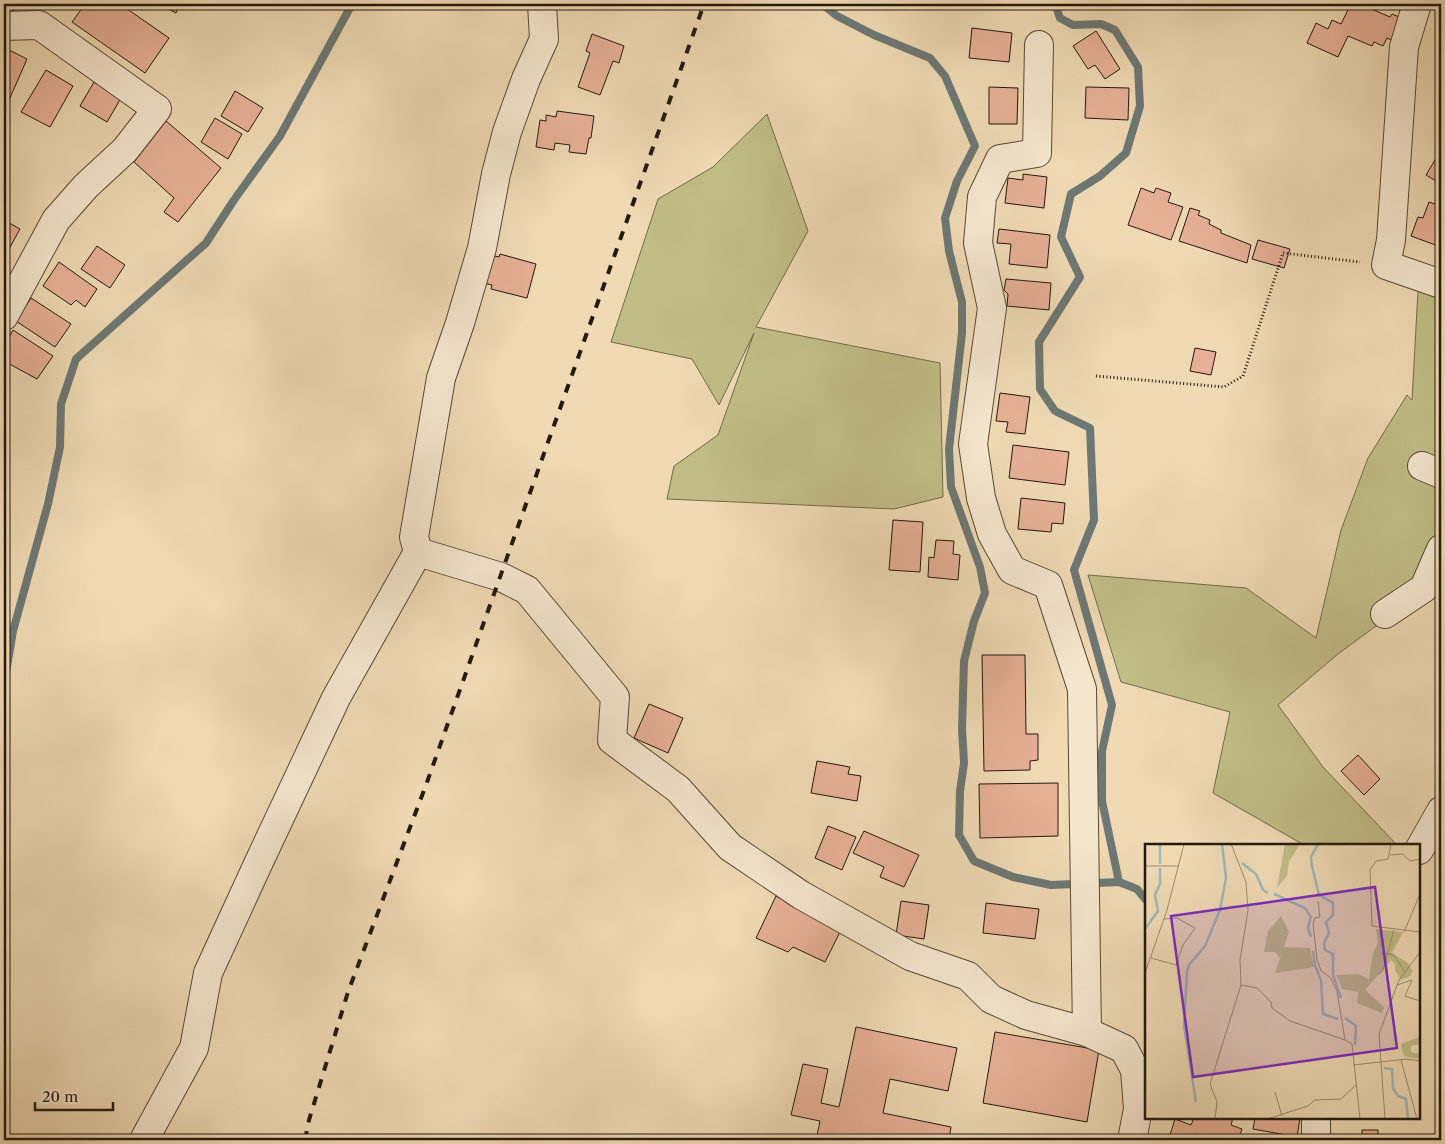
<svg xmlns="http://www.w3.org/2000/svg" width="1445" height="1144" font-family="'Libre Caslon Text',serif">
<style>
.green{fill:#c1bd87;stroke:#726b4a}
.lines{fill:none;stroke-linecap:round;stroke-linejoin:round}
.stream{stroke:#6d7874;stroke-width:8}
.building{fill:#e7b096;stroke:#23190d}
.minor-casing{stroke:#564937;stroke-width:30}
.path{stroke:#23190d;stroke-width:3;stroke-dasharray:1 2.5;stroke-linecap:butt}
.minor{stroke:#f5e7ce;stroke-width:28}
.rail{stroke:#23190d;stroke-width:4;stroke-dasharray:9 9;stroke-linecap:butt}
.inset-river{fill:none;stroke:#9eb8b8;stroke-width:2.5}
.inset-road{fill:none;stroke:#9d8d71;stroke-width:1}
.view{fill:#7b2cbf;fill-opacity:0.15;stroke:#7b2cbf;stroke-width:2.5}
.inset-edge{fill:none;stroke:#23190d;stroke-width:2.5}
</style>
<rect width="100%" height="100%" fill="#efdab4"/>
<filter id="stains"><feTurbulence type="fractalNoise" baseFrequency=".004" numOctaves="4"/><feColorMatrix values="0 0 0 0 .2 0 0 0 0 .09 0 0 0 0 .02 0 0 0 .5 -.17"/></filter>
<radialGradient id="worn" r=".72"><stop offset=".6" stop-color="#630" stop-opacity="0"/><stop offset="1" stop-color="#630" stop-opacity=".3"/></radialGradient>
<g class="green">
<polygon points="767,114 808,231 756,327 940,363 943,497 894,509 667,499 674,466 718,435 754,333 719,405 692,359 611,342 658,199 713,167"/>
<polygon points="1418,291 1441,298 1441,578 1338,654 1278,705 1323,767 1397,845 1304,845 1213,793 1230,712 1121,682 1088,575 1246,588 1316,638 1341,530 1368,458 1407,395 1412,400"/>
</g>
<g class="lines">
<g class="stream">
<polyline points="822,4 837,16 874,35 930,58 945,76 975,146 957,181 945,218 949,251 962,302 962,333 949,449 951,487 980,567 985,593 974,621 964,661 962,729 964,763 960,791 959,835 974,861 1013,877 1051,885 1119,882 1137,889 1146,900"/>
<polyline points="1055,4 1060,18 1073,25 1101,24 1115,30 1138,67 1140,106 1126,153 1100,176 1071,194 1061,237 1080,277 1039,342 1040,389 1055,411 1090,428 1094,520 1074,570 1112,705 1102,751 1102,801 1119,882"/>
<polyline points="4,684 13,631 48,504 60,447 61,404 76,359 206,243 234,200 280,136 352,4"/>
</g>
</g>
<g class="building">
<polygon points="4,4 22,4 17,13 4,5"/>
<polygon points="85,4 120,4 169,38 145,73 72,22"/>
<polygon points="159,4 180,4 176,13"/>
<polygon points="554,4 584,4 584,9 554,6"/>
<polygon points="1351,4 1360,4 1390,17 1392,14 1404,19 1393,41 1387,38 1383,46 1374,42 1372,46 1348,36 1338,57 1307,43 1316,23 1328,29 1332,20 1341,24"/>
<polygon points="972,28 1012,33 1009,62 969,58"/>
<polygon points="1096,31 1120,69 1105,79 1095,65 1088,69 1073,46"/>
<polygon points="592,34 624,46 619,63 613,61 600,95 578,87 590,53 586,51"/>
<polygon points="5,48 27,59 6,107 4,106 4,51"/>
<polygon points="46,70 73,86 50,127 21,112"/>
<polygon points="94,82 121,98 107,122 80,106"/>
<polygon points="989,87 1018,88 1017,124 989,124"/>
<polygon points="1086,87 1129,88 1128,120 1085,118"/>
<polygon points="235,91 263,108 248,132 221,116"/>
<polygon points="557,111 594,116 591,138 589,138 586,154 569,152 570,145 555,143 554,150 536,147 540,120 546,121 546,115 556,117"/>
<polygon points="215,118 242,134 228,159 201,142"/>
<polygon points="166,121 221,168 178,222 164,212 174,198 134,162"/>
<polygon points="1441,150 1441,184 1426,175"/>
<polygon points="1023,174 1047,177 1044,208 1005,203 1008,178 1023,180"/>
<polygon points="1141,188 1154,193 1156,188 1171,193 1168,202 1183,207 1171,240 1128,225"/>
<polygon points="1429,202 1441,206 1441,247 1411,236 1418,217 1423,218"/>
<polygon points="1190,208 1200,211 1198,215 1210,220 1209,224 1221,230 1221,233 1251,245 1247,263 1179,241"/>
<polygon points="4,220 20,229 4,258"/>
<polygon points="999,229 1050,235 1047,268 1009,264 1011,244 997,243"/>
<polygon points="1258,240 1290,249 1284,268 1252,259"/>
<polygon points="97,246 125,265 110,288 81,269"/>
<polygon points="500,254 536,264 527,298 491,289 492,285 483,283 491,255 499,257"/>
<polygon points="59,262 97,289 85,307 76,300 71,305 43,286"/>
<polygon points="1006,279 1051,283 1049,310 1007,306 1008,294 1004,290"/>
<polygon points="31,298 71,324 55,347 16,321"/>
<polygon points="13,330 53,356 37,379 4,361 4,347"/>
<polygon points="1195,348 1216,352 1211,375 1190,371"/>
<polygon points="1000,393 1030,397 1025,434 1006,432 1008,422 996,421"/>
<polygon points="1013,445 1069,452 1065,485 1009,478"/>
<polygon points="1021,498 1065,503 1063,524 1052,523 1051,532 1018,529"/>
<polygon points="893,520 923,522 920,572 889,570"/>
<polygon points="936,540 954,541 953,554 960,555 958,580 928,577 929,557 934,558"/>
<polygon points="982,655 1025,655 1026,734 1038,734 1038,760 1030,761 1030,770 984,771"/>
<polygon points="649,704 683,718 668,753 634,738"/>
<polygon points="1358,755 1380,779 1364,795 1341,771"/>
<polygon points="817,761 850,767 848,774 861,776 857,801 811,793"/>
<polygon points="1058,783 1058,836 980,838 979,784"/>
<polygon points="828,826 856,837 842,870 815,858"/>
<polygon points="864,831 919,855 904,887 880,877 884,867 853,853"/>
<polygon points="776,896 842,928 825,962 793,947 788,952 756,938"/>
<polygon points="901,901 929,905 924,939 896,935"/>
<polygon points="986,903 1039,909 1035,939 983,933"/>
<polygon points="856,1027 957,1048 948,1091 890,1079 883,1113 951,1127 949,1140 816,1140 820,1121 791,1115 803,1064 828,1069 821,1103 839,1107"/>
<polygon points="995,1032 1099,1050 1087,1122 983,1103"/>
<polygon points="1194,1118 1233,1118 1231,1125 1242,1129 1238,1140 1213,1140 1196,1134 1194,1140 1176,1140 1169,1138 1175,1119 1191,1125"/>
<polygon points="1255,1118 1300,1118 1297,1137 1253,1129"/>
<rect x="1362" y="1130" width="16" height="10"/>
</g>
<g class="lines">
<g class="minor-casing">
<g id="minor">
<polyline points="1417,4 1404,47 1391,240 1386,265 1441,284"/>
<polyline points="4,26 39,25 157,109 125,150 86,186 56,220 4,316"/>
<polyline points="1039,45 1037,153 1000,159 982,197 978,243 992,308 973,444 981,498 992,534 1012,570 1048,585 1082,689 1087,1032 1124,1049 1135,1070 1138,1109 1132,1140"/>
<polyline points="1422,466 1441,474"/>
<polyline points="418,552 501,577 527,590 615,697 612,740 678,789 730,847 801,895 910,956 968,976 991,999 1026,1015 1087,1032"/>
<polyline points="1385,614 1424,588 1441,549"/>
<polyline points="1419,850 1441,811"/>
<polyline points="144,1140 194,1048 208,973 258,864 336,698 418,552 414,537 441,378 460,323 482,248 496,174 507,132 526,79 544,39 542,4"/>
<polyline points="1316,1140 1316,1118"/>
</g>
</g>
<polyline class="path" points="1096,376 1224,387 1243,376 1283,253 1360,262"/>
<use href="#minor" class="minor"/>
<polyline class="rail" points="305,1140 309,1120 348,992 426,785 704,4"/>
</g>
<g transform="translate(1145 844)">
<rect width="275" height="275" fill="#efdab4"/>
<path d="M140,0H155L144,18L142,32L132,44ZM136,72L144,88L139,103L165,104L169,123L130,129L137,109L135,114L130,108H119L123,87ZM231,85L258,88L247,109L263,119L268,127L265,132L256,136L250,126V120L246,116L220,146L239,163L237,169L212,159L213,148L197,145L191,131L213,130L224,135L228,109L233,99ZM275,193V200L266,202V208L275,210V215L259,212L256,202L258,199Z" fill="#c1bd87"/>
<path class="inset-river" d="M173,0L166,13L167,22L174,51L188,59V71L181,78L184,89L179,99L180,106L188,110V131L196,154M97,19L111,30L118,46L123,49M15,20V0M129,50L160,64L166,73L163,84L166,93M0,85L13,67L10,51L15,40V24M168,107L170,121L176,136L178,170L193,175M200,174L211,182L210,201M239,224L247,225L248,244L253,252L261,255L263,275M51,258L39,182L42,127L44,121L60,102L75,66L81,34L77,0"/>
<path class="inset-road" d="M246,0L243,15L231,17L225,26L227,82L275,88M245,11L258,10L265,17L275,15M0,22H34M173,57L175,73L170,74L168,80L172,115L176,127L185,133L192,147L200,196L207,200L215,275M259,88L275,50M236,109L249,111L259,127M6,114L31,121L38,101L50,84L32,74L19,75M0,129L22,66L39,0M233,131L238,126L249,86M96,141L112,144L126,158L127,164L145,177L200,196M252,141L267,136L260,152L275,157M256,216L272,275M208,221L262,215L275,217M130,248L137,272M70,275L72,258L65,240L96,141L95,116L103,66L101,38L86,0M122,275L163,262L170,256L196,255L211,241M240,275L234,190L254,136L275,108"/>
<path class="view" d="M230,43L252,204L48,233L26,72Z"/>
<rect width="275" height="275" class="inset-edge"/>
</g>
<rect width="1445" height="1144" fill="none" stroke="#efdab4" stroke-width="20"/>
<rect x="5" y="5" width="1435" height="1134" fill="none" stroke="#23190d" stroke-width="2.5"/>
<rect x="10" y="10" width="1425" height="1124" fill="none" stroke="#23190d"/>
<path d="M35 1102v8h78v-8" fill="none" stroke="#23190d" stroke-width="2.5"/>
<text x="42" y="1102" font-size="15" fill="#23190d" stroke="#f5e7ce" stroke-width="4" paint-order="stroke">20 m</text>
<rect width="100%" height="100%" filter="url(#stains)"/>
<rect width="100%" height="100%" fill="url(#worn)"/>
</svg>
